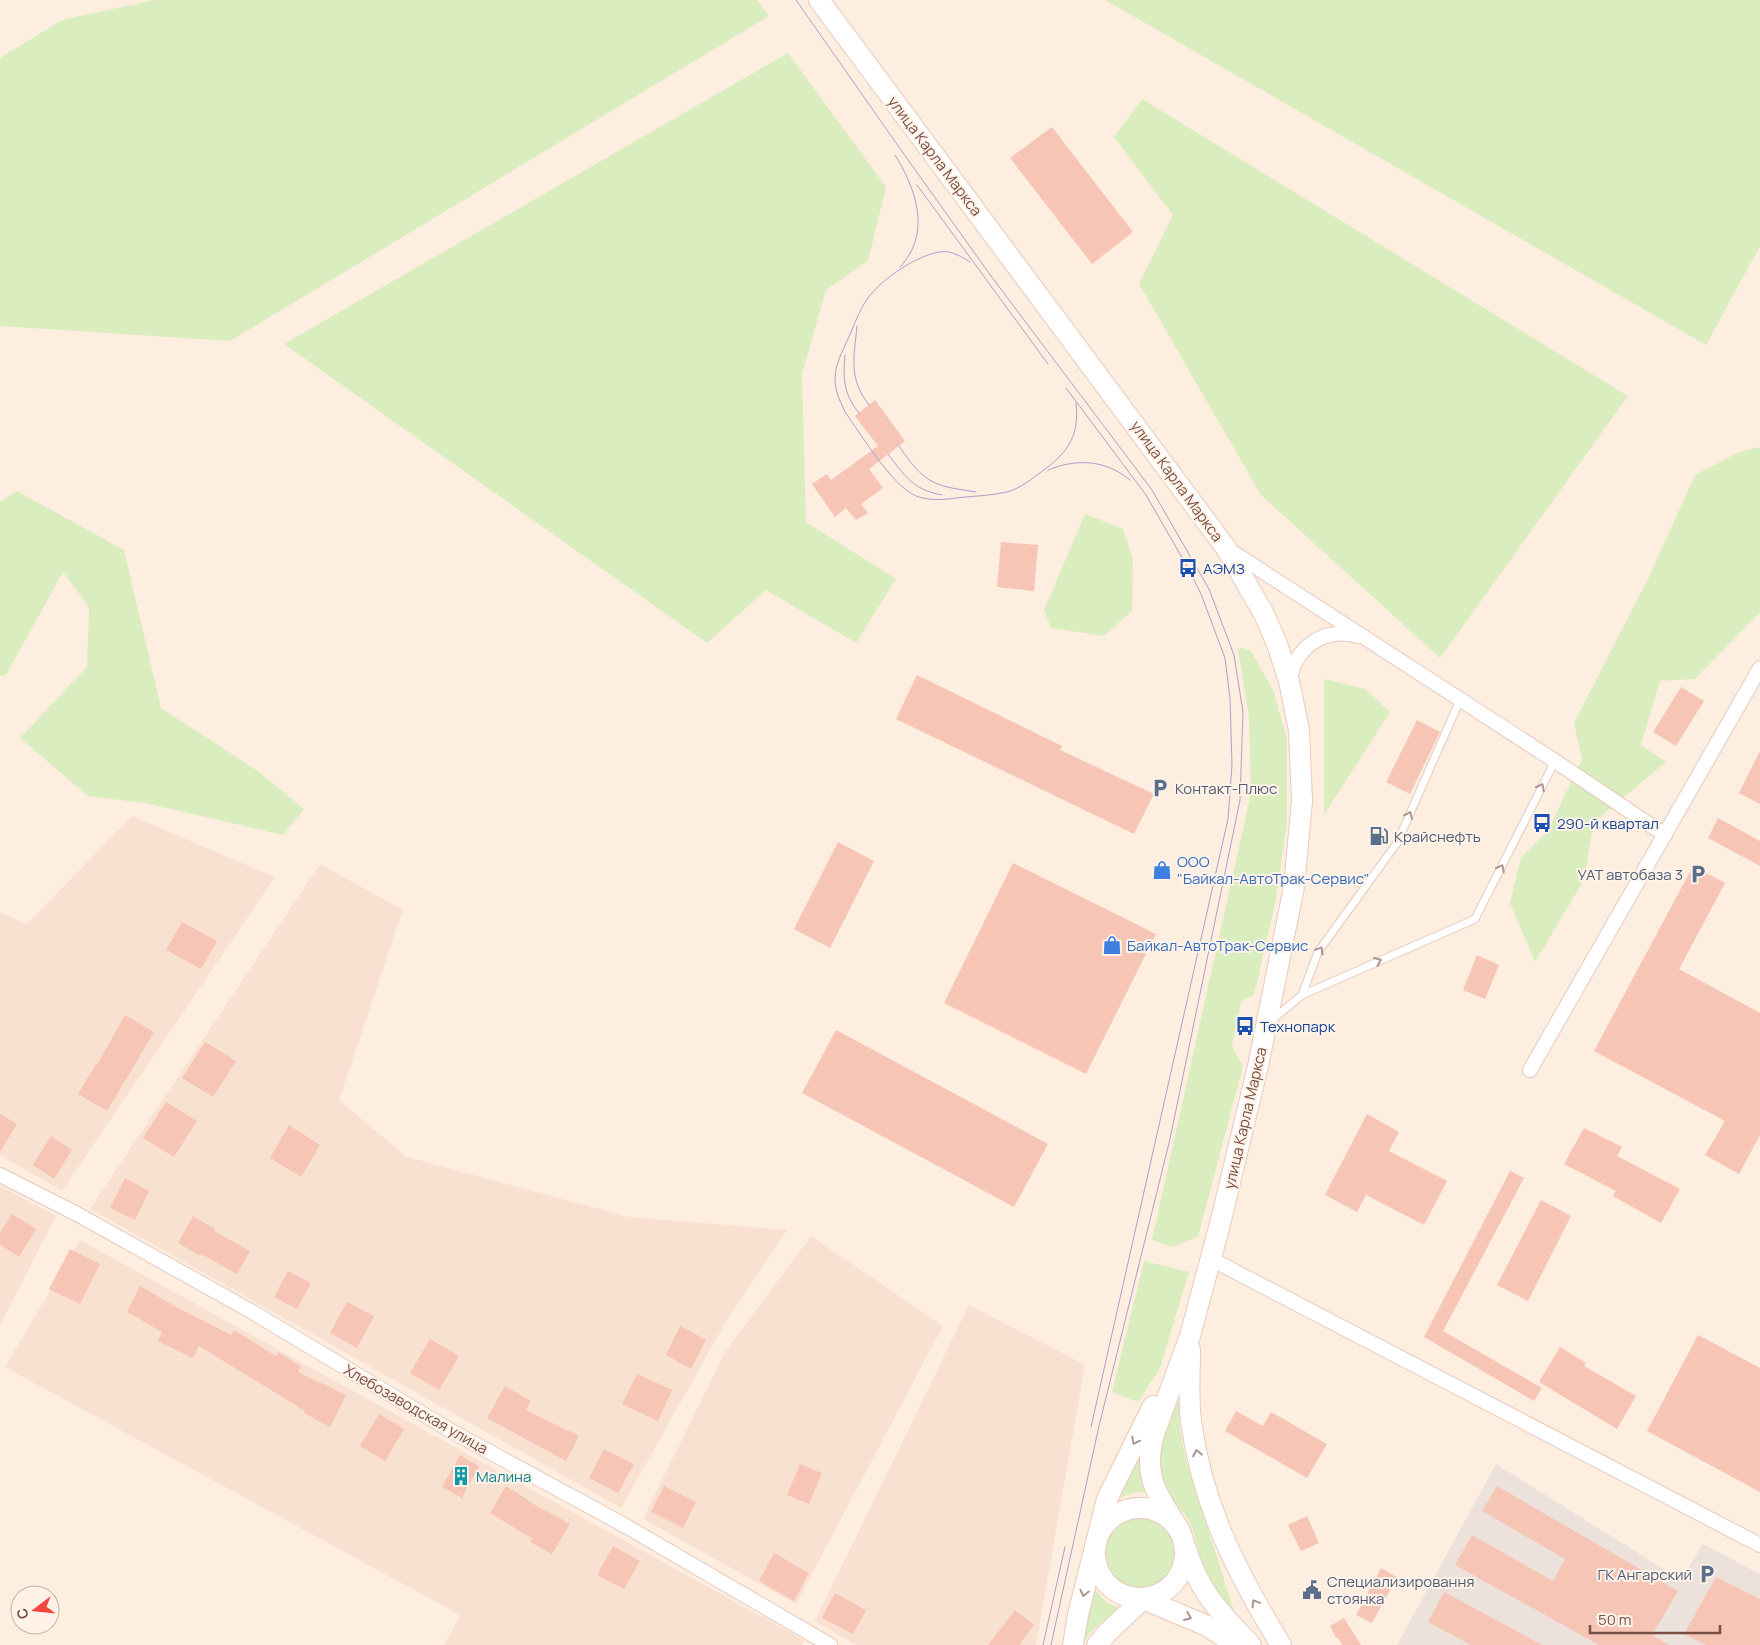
<svg xmlns="http://www.w3.org/2000/svg" width="1760" height="1645" font-family="Manrope,sans-serif">
<style>
.residential{fill:#f9e1d1}
.industrial{fill:#ede1dc}
.green{fill:#d9edbe}
.building{fill:#f7c5b5}
.lines{fill:none;stroke-linecap:round;stroke-linejoin:round}
.lane-casing{stroke:#e5cabe;stroke-width:9}
.street-casing{stroke:#e5cabe;stroke-width:16}
.secondary-casing{stroke:#ebc9bb;stroke-width:22}
.lane{stroke:#fff;stroke-width:7}
.street{stroke:#fff;stroke-width:14}
.secondary{stroke:#fff;stroke-width:20}
.tram{stroke:#ae9ec8;stroke-width:1}
.oneway{stroke:#ae958f}
.labels{text-anchor:middle;dominant-baseline:central;stroke-width:4;stroke-linejoin:round;paint-order:stroke}
.street-label{font-size:15px;fill:#784f45;stroke:#fff3e9}
.transit-label{font-size:15px;fill:#164399;stroke:#fff3e9;text-anchor:start}
.service-label{font-size:15px;fill:#4e5e75;stroke:#fff3e9;text-anchor:start}
.shop-label{font-size:15px;fill:#366cbe;stroke:#fff3e9;text-anchor:start}
.culture-label{font-size:15px;fill:#0d838f;stroke:#fff3e9;text-anchor:start}
</style>
<rect width="100%" height="100%" fill="#feeee0"/>
<g class="residential">
<polygon points="132,816 275,877 62,1191 0,1155 0,912 27,924"/>
<polygon points="320,864 403,910 339,1100 407,1157 629,1217 787,1230 727,1320 621,1508 90,1209"/>
<polygon points="0,1186 56,1216 0,1325"/>
<polygon points="811,1236 943,1326 796,1604 643,1519 725,1352"/>
<polygon points="80,1240 804,1640 802,1645 444,1645 460,1615 5,1367"/>
<polygon points="969,1305 1085,1365 1036,1645 856,1645 815,1621"/>
</g>
<polygon class="industrial" points="1496,1464 1681,1580 1703,1544 1760,1574 1760,1645 1397,1645"/>
<g class="green">
<polygon points="154,0 757,0 769,16 230,341 0,326 0,58 62,20"/>
<polygon points="1105,0 1760,0 1760,246 1706,345"/>
<polygon points="788,53 886,187 868,261 826,290 802,374 806,522 896,579 856,643 766,590 707,643 284,344"/>
<polygon points="1142,99 1628,396 1440,658 1261,495 1139,284 1173,215 1114,137"/>
<polygon points="1760,447 1760,612 1695,679 1660,681 1641,745 1666,762 1594,822 1584,880 1535,962 1510,903 1521,858 1548,831 1582,759 1574,723 1648,579 1695,475 1739,452"/>
<polygon points="17,491 124,550 161,708 258,771 304,809 283,835 145,803 88,796 20,738 87,667 89,607 63,572 6,675 0,676 0,502"/>
<polygon points="1085,514 1123,529 1133,559 1132,611 1104,636 1051,628 1044,610"/>
<polygon points="1243,648 1251,651 1273,690 1287,739 1287,823 1275,904 1254,995 1241,1001 1232,1046 1243,1066 1198,1237 1173,1247 1152,1240 1251,793 1249,717 1238,649"/>
<polygon points="1324,679 1365,689 1390,712 1324,815"/>
<polygon points="1144,1261 1189,1272 1160,1368 1138,1402 1112,1392"/>
<polygon points="1179,1401 1180,1430 1186,1460 1235,1614 1224,1607 1203,1566 1192,1527 1184,1513 1169,1499 1155,1466 1165,1421"/>
<path d="M1141,1450L1150,1494C1139,1491 1130,1493 1120,1498Z"/>
<circle cx="1139" cy="1554" r="36"/>
<path d="M1092,1587L1106,1602L1120,1609C1104,1619 1092,1628 1082,1645Z"/>
</g>
<g class="building">
<polygon points="1052,127 1133,232 1092,264 1010,158"/>
<polygon points="875,400 905,441 869,469 883,488 861,504 868,513 856,520 846,508 835,517 812,484 827,474 831,480 878,446 855,416"/>
<polygon points="1001,542 1038,545 1034,591 997,587"/>
<polygon points="917,675 1062,746 1060,750 1154,794 1134,834 896,719"/>
<polygon points="1681,687 1704,701 1676,746 1653,732"/>
<polygon points="1417,720 1440,732 1410,794 1386,782"/>
<polygon points="1760,751 1760,804 1739,793"/>
<polygon points="1718,818 1760,841 1760,866 1708,838"/>
<polygon points="838,842 874,861 830,948 794,929"/>
<polygon points="1013,863 1156,934 1086,1074 944,1003"/>
<polygon points="1693,866 1725,883 1679,969 1760,1013 1760,1135 1739,1174 1705,1155 1725,1121 1594,1051"/>
<polygon points="182,922 217,941 201,969 166,950"/>
<polygon points="1477,955 1499,965 1485,999 1463,990"/>
<polygon points="125,1015 154,1032 107,1111 78,1094 96,1064 97,1065"/>
<polygon points="836,1030 1048,1144 1014,1207 802,1093"/>
<polygon points="205,1042 236,1061 213,1097 182,1078"/>
<polygon points="166,1102 197,1121 174,1157 143,1138"/>
<polygon points="0,1114 17,1124 0,1152"/>
<polygon points="1367,1114 1399,1132 1389,1151 1447,1181 1424,1225 1366,1195 1357,1212 1325,1195"/>
<polygon points="289,1125 320,1145 301,1177 270,1158"/>
<polygon points="1584,1128 1622,1147 1617,1156 1680,1189 1661,1223 1613,1196 1616,1191 1564,1164"/>
<polygon points="51,1136 72,1150 54,1179 33,1165"/>
<polygon points="1510,1171 1524,1178 1443,1331 1542,1388 1534,1401 1424,1337"/>
<polygon points="125,1178 149,1191 135,1220 110,1208"/>
<polygon points="1541,1200 1571,1216 1528,1301 1497,1285"/>
<polygon points="12,1214 36,1229 19,1257 0,1245 0,1233"/>
<polygon points="193,1216 215,1229 214,1231 250,1251 237,1274 201,1254 200,1256 178,1243"/>
<polygon points="70,1249 100,1264 80,1304 49,1289"/>
<polygon points="288,1271 311,1283 297,1309 274,1297"/>
<polygon points="140,1286 161,1298 161,1299 231,1335 234,1330 276,1356 278,1352 301,1366 298,1372 346,1395 330,1427 304,1413 305,1411 199,1346 193,1358 158,1341 162,1332 127,1312"/>
<polygon points="347,1302 374,1316 357,1348 330,1333"/>
<polygon points="680,1326 706,1340 691,1369 666,1355"/>
<polygon points="1698,1335 1760,1368 1760,1492 1647,1431"/>
<polygon points="430,1339 459,1356 439,1390 410,1373"/>
<polygon points="1560,1347 1586,1363 1584,1366 1636,1396 1617,1429 1539,1382"/>
<polygon points="637,1374 672,1390 658,1421 622,1404"/>
<polygon points="505,1386 531,1401 526,1410 579,1436 566,1461 487,1418"/>
<polygon points="1236,1411 1263,1426 1271,1412 1327,1444 1307,1478 1225,1431"/>
<polygon points="379,1414 404,1429 385,1461 360,1446"/>
<polygon points="604,1449 634,1464 618,1493 589,1478"/>
<polygon points="460,1455 479,1466 462,1498 442,1487"/>
<polygon points="800,1464 822,1473 809,1504 787,1495"/>
<polygon points="506,1486 528,1500 528,1501 570,1524 552,1554 530,1542 533,1539 490,1513"/>
<polygon points="664,1486 696,1502 683,1528 651,1512"/>
<polygon points="1497,1486 1678,1591 1652,1635 1669,1645 1599,1645 1455,1565 1472,1535 1553,1581 1565,1559 1482,1511"/>
<polygon points="1307,1516 1319,1543 1301,1551 1288,1525"/>
<polygon points="613,1546 640,1561 624,1589 597,1575"/>
<polygon points="774,1553 809,1573 794,1601 759,1581"/>
<polygon points="1381,1568 1397,1577 1372,1623 1356,1615"/>
<polygon points="1716,1577 1760,1599 1760,1645 1706,1645 1684,1634"/>
<polygon points="1444,1592 1542,1645 1471,1645 1428,1622"/>
<polygon points="835,1593 866,1610 853,1634 822,1618"/>
<polygon points="1015,1610 1034,1625 1019,1645 988,1645"/>
<polygon points="1344,1618 1361,1645 1342,1645 1338,1638 1336,1638 1330,1626"/>
</g>
<g class="lines">
<g class="lane-casing">
<g id="lane">
<polyline points="1302,995 1318,952 1397,843 1460,700"/>
<polyline points="1272,1020 1302,995 1475,919 1555,761"/>
</g>
</g>
<g class="street-casing">
<g id="street">
<polyline points="1228,549 1555,761 1665,835"/>
<path d="M1289,681C1291,674 1293,665 1297,659C1311,637 1334,629 1358,636"/>
<polyline points="1530,1070 1760,668"/>
<polyline points="0,1175 77,1214 249,1310 453,1432 624,1525 830,1645"/>
<polyline points="1211,1259 1760,1545"/>
</g>
</g>
<g class="secondary-casing">
<g id="secondary">
<path d="M819,0L1226,548L1264,614L1277,644L1289,681L1299,730L1302,801L1294,887L1258,1066L1220,1224L1190,1336L1154,1434C1142,1478 1158,1495 1180,1531"/>
<path d="M1190,1349C1190,1372 1188,1397 1191,1421C1202,1505 1237,1573 1281,1645"/>
<circle cx="1140" cy="1553" r="45"/>
<path d="M1186,1549C1199,1592 1221,1614 1251,1645"/>
<polyline points="1073,1645 1078,1615 1107,1499 1153,1406"/>
<polyline points="1097,1645 1108,1632 1143,1599 1205,1625 1237,1645"/>
</g>
</g>
<use href="#lane" class="lane"/>
<use href="#street" class="street"/>
<use href="#secondary" class="secondary"/>
<g class="tram">
<polyline points="796,0 901,150 991,276 1152,490 1209,589 1234,655 1243,712 1240,800 1170,1139 1099,1426 1051,1645"/>
<path d="M895,155C916,189 932,233 900,267"/>
<polyline points="917,185 1048,364"/>
<path d="M970,262C964,258 957,254 949,252C926,248 881,279 868,298C859,310 854,326 848,339C842,352 835,365 835,379C835,391 840,401 845,412C861,434 892,486 916,496C932,502 949,499 965,497C979,496 993,495 1007,492C1018,489 1028,482 1037,475C1065,455 1080,440 1076,403"/>
<path d="M857,326C854,358 848,378 869,405"/>
<path d="M845,355C843,379 843,393 859,413"/>
<polyline points="1066,388 1146,495 1188,568 1201,594 1225,658 1230,698 1232,765 1228,819 1091,1427"/>
<path d="M899,446C906,456 914,468 924,476C938,488 959,489 976,492"/>
<path d="M888,454C904,475 913,490 942,495"/>
<path d="M1048,470C1077,458 1106,460 1130,480"/>
<polyline points="1043,1645 1065,1547"/>
</g>
</g>
<defs><path id="oneway-chevron" d="M-2-3.5L2.5 0L-2 3.5" fill="none" stroke-width="1.6" stroke-linecap="round" stroke-linejoin="round" transform="scale(1.25)"/></defs>
<g class="oneway">
<use href="#oneway-chevron" transform="translate(1541 787) rotate(-63)"/>
<use href="#oneway-chevron" transform="translate(1409 815) rotate(-66)"/>
<use href="#oneway-chevron" transform="translate(1501 868) rotate(-63)"/>
<use href="#oneway-chevron" transform="translate(1320 950) rotate(-59)"/>
<use href="#oneway-chevron" transform="translate(1378 961) rotate(-24)"/>
<use href="#oneway-chevron" transform="translate(1135 1441) rotate(116)"/>
<use href="#oneway-chevron" transform="translate(1197 1453) rotate(-101)"/>
<use href="#oneway-chevron" transform="translate(1084 1593) rotate(103)"/>
<use href="#oneway-chevron" transform="translate(1255 1603) rotate(-121)"/>
<use href="#oneway-chevron" transform="translate(1188 1617) rotate(23)"/>
</g>
<defs>
<g id="bus-bare" transform="scale(1.5)"><path d="M-5-6H5V4H4V6H2V4H-2V6H-4V4H-5ZM-3.5-4V0h7V-4ZM-3.5 1.2v1.5H-2V1.2ZM2 1.2v1.5H3.5V1.2Z" fill="#1a4fb4" stroke="#fff3e9" stroke-width="2.5" paint-order="stroke"/></g>
<g id="parking-bare" transform="scale(1.5)"><path d="M-3.5-5.5H1a3.5 3.5 0 0 1 0 7H-1V5.5H-3.5ZM-1-3.4V-.6H.8a1.4 1.4 0 0 0 0-2.8Z" fill="#5c6f8a" stroke="#fff3e9" stroke-width="2.5" paint-order="stroke"/></g>
<g id="fuel-bare" transform="scale(1.5)"><path d="M-5.5-6h7V0h2V4h1.3V-2.5L3-4.5l.8-.8L6-3V5H2.5V1h-1V6h-7ZM-4.2-4.7v3.2H.2V-4.7Z" fill="#5c6f8a" stroke="#fff3e9" stroke-width="2.5" paint-order="stroke"/></g>
<g id="shop-bare" transform="scale(1.5)"><path d="M-5-2.5h2.3a2.7 3.5 0 0 1 5.4 0H5L5.5 6h-11ZM-1.5-2.5h3a1.5 2.3 0 0 0-3 0Z" fill="#3f7fe0" stroke="#fff3e9" stroke-width="2.5" paint-order="stroke"/></g>
<g id="building-bare" transform="scale(1.5)"><path d="M-4-6H4V6H1V3H-1V6H-4ZM-2.5-4.3h1.7v1.8h-1.7ZM.8-4.3h1.7v1.8H.8ZM-2.5-1h1.7V.8h-1.7ZM.8-1h1.7V.8H.8Z" fill="#0f9aa8" stroke="#fff3e9" stroke-width="2.5" paint-order="stroke"/></g>
<g id="civic-bare" transform="scale(1.5)"><path d="M-.6-6.5H3V-4.5H.6V-3L4-1V1h2V6H-6V1h2V-1L-.6-3ZM-1.2 2.5V6h2.4V2.5Z" fill="#5c6f8a" stroke="#fff3e9" stroke-width="2.5" paint-order="stroke"/></g>
</defs>
<g fill-rule="evenodd">
<use href="#bus-bare" x="1188" y="568"/>
<use href="#parking-bare" x="1160" y="788"/>
<use href="#bus-bare" x="1542" y="823"/>
<use href="#fuel-bare" x="1379" y="836"/>
<use href="#shop-bare" x="1162" y="870"/>
<use href="#parking-bare" x="1698" y="874"/>
<use href="#shop-bare" x="1112" y="945"/>
<use href="#bus-bare" x="1245" y="1026"/>
<use href="#building-bare" x="461" y="1476"/>
<use href="#parking-bare" x="1707" y="1574"/>
<use href="#civic-bare" x="1312" y="1590"/>
</g>
<g class="labels">
<g class="street-label">
<text transform="translate(935 156) rotate(53)">улица Карла Маркса</text>
<text transform="translate(1177 481) rotate(54)">улица Карла Маркса</text>
<text transform="translate(1245 1118) rotate(-77)">улица Карла Маркса</text>
<text transform="translate(416 1409) rotate(30)">Хлебозаводская улица</text>
</g>
<g class="transit-label">
<text x="1203" y="568">АЭМЗ</text>
<text x="1557" y="823">290-й квартал</text>
<text x="1260" y="1026">Технопарк</text>
</g>
<g class="service-label">
<text x="1175" y="788">Контакт-Плюс</text>
<text x="1394" y="836">Крайснефть</text>
<text x="1683" y="874" text-anchor="end">УАТ автобаза 3</text>
<text x="1692" y="1574" text-anchor="end">ГК Ангарский</text>
<text x="1327" y="1581">Специализировання<tspan x="1327" dy="17">стоянка</tspan></text>
</g>
<g class="shop-label">
<text x="1177" y="861">ООО<tspan x="1177" dy="17">"Байкал-АвтоТрак-Сервис"</tspan></text>
<text x="1127" y="945">Байкал-АвтоТрак-Сервис</text>
</g>
<g class="culture-label">
<text x="476" y="1476">Малина</text>
</g>
</g>
<g transform="translate(35 1610) rotate(254)"><circle r="24" fill="#fff3e9" stroke="#c9b1a7"/>
<path d="M0-4L9 19L0 12L-9 19Z" fill="#f54439"/>
<text y="-8" font-size="14" font-weight="bold" text-anchor="middle" fill="#784f45">С</text>
</g>
<path d="M1590 1625v8h130v-8" fill="none" stroke="#784f45" stroke-width="2.5"/>
<text x="1598" y="1625" font-size="15" fill="#784f45" stroke="#fff3e9" stroke-width="4" paint-order="stroke">50 m</text>
</svg>
